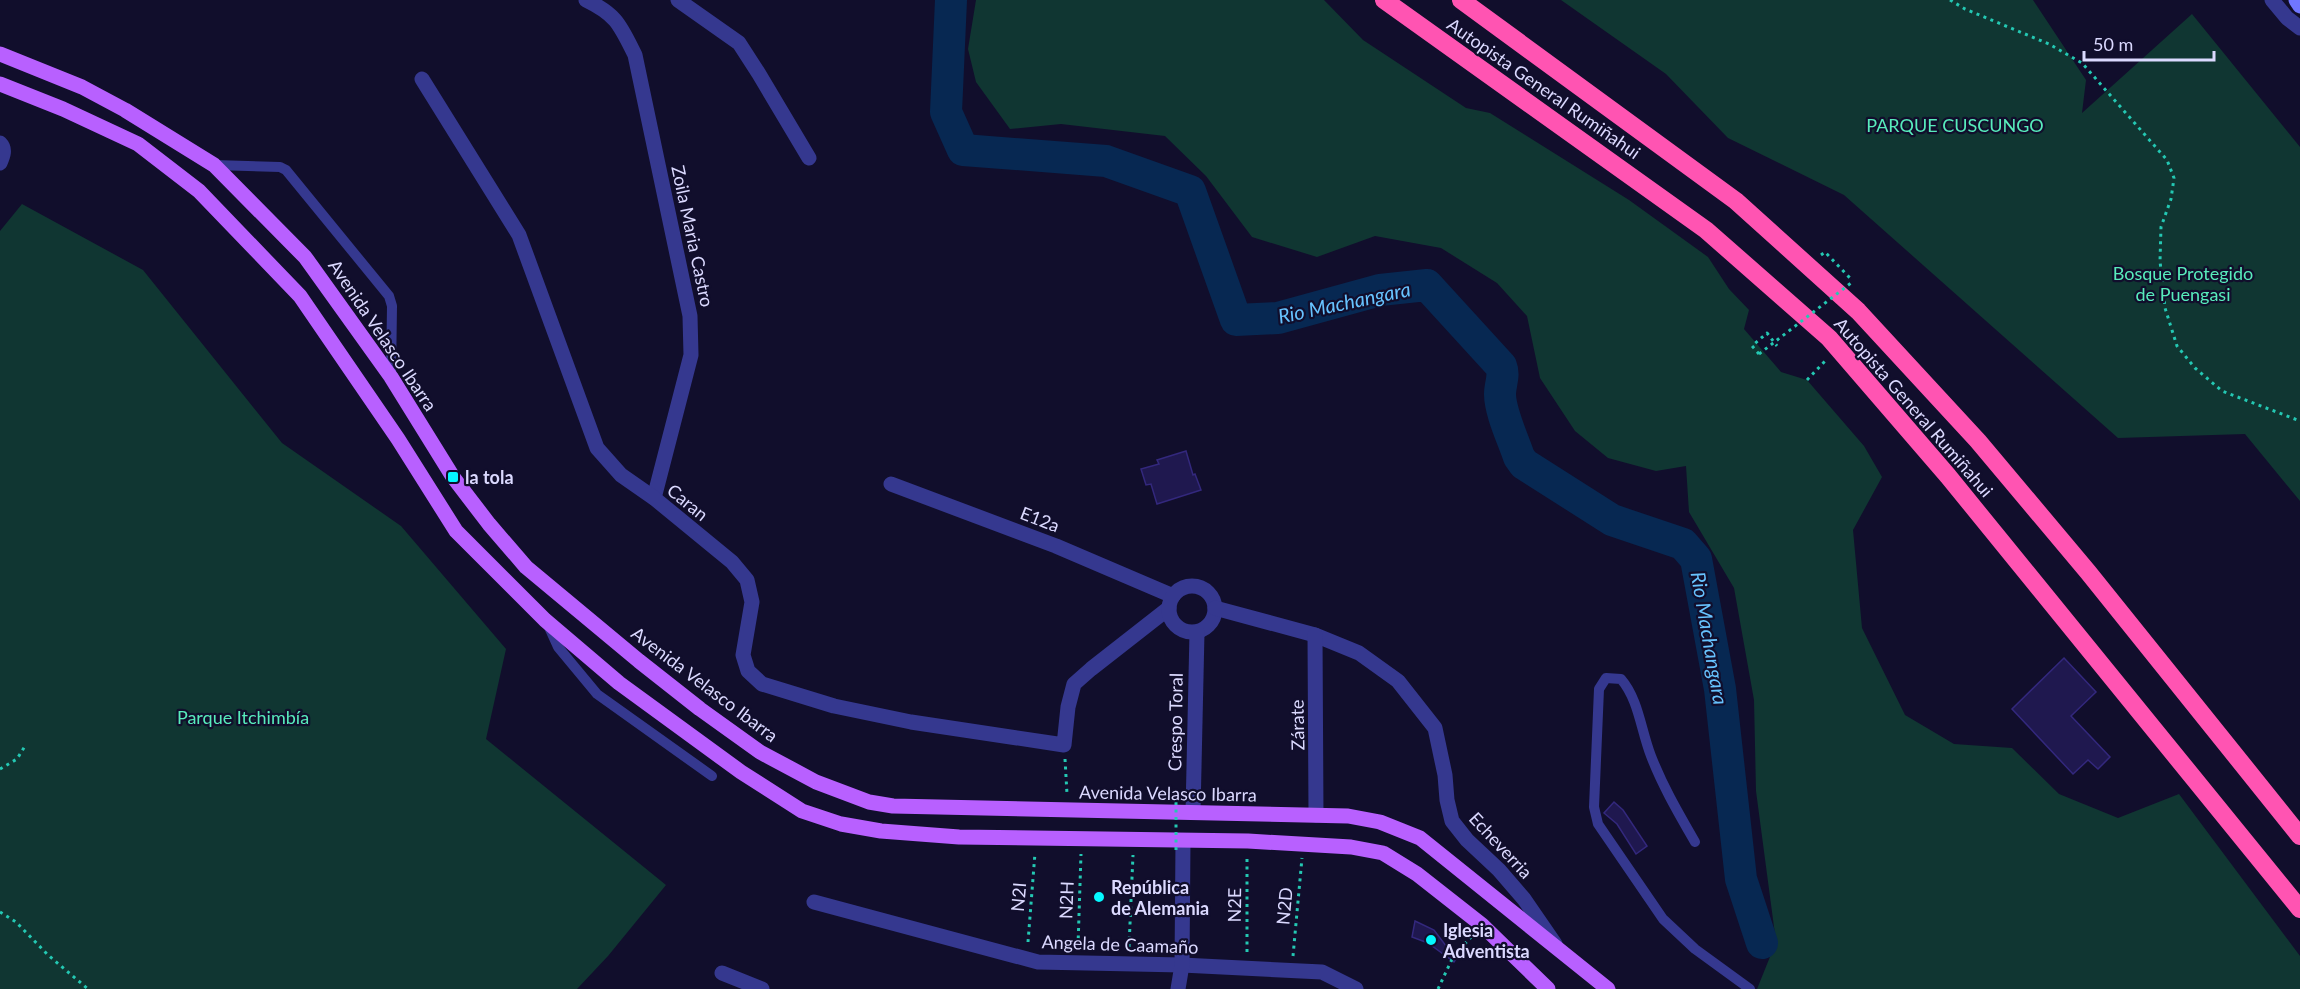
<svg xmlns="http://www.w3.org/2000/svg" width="2300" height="989" font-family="Lato,sans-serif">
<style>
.green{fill:#103632}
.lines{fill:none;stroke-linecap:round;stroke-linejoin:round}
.river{stroke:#072852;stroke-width:32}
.building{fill:#1f184f;stroke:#33287d;stroke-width:1.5}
.path{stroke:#24c8b3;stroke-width:3;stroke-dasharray:3 4.5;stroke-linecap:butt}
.lane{stroke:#35388f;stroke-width:10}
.street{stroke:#35388f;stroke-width:15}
.secondary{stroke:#7076ff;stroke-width:15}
.primary{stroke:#b860ff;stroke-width:15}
.highway{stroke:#ff54b2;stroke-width:18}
.path-bridge{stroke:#24c8b3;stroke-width:3;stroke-dasharray:3 4.5;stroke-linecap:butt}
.poi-dot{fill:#05f8ff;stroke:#110e2c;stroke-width:2}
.labels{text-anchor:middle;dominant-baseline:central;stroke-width:4.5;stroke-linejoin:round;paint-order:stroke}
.street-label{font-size:18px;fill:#dbd9ff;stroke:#110e2c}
.park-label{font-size:18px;fill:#58ecbc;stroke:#110e2c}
.poi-label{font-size:18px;font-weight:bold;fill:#dbd9ff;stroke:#110e2c;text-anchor:start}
.water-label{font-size:20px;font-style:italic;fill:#67c3ff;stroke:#110e2c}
</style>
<rect width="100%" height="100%" fill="#110e2c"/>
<g class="green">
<polygon points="976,0 1324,0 1363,40 1466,108 1490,113 1629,200 1708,257 1729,289 1749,310 1744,329 1781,372 1807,380 1864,446 1882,477 1853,530 1862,628 1905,715 1954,744 2012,748 2059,794 2118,818 2179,794 2300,956 2300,989 1757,989 1776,942 1756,791 1754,700 1734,588 1689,512 1686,466 1656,471 1608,458 1575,431 1540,378 1527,316 1497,283 1441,248 1375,236 1317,257 1252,237 1206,176 1165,136 1061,124 1010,129 976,82 968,49"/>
<polygon points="1561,0 2033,0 2086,80 2082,113 2192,14 2300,147 2300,501 2245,434 2118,438 1844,195 1728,138 1666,74"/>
<polygon points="22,204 143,270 282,443 401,526 506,649 486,739 666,885 608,956 577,989 0,989 0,231"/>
</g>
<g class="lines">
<path class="river" d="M951,0L946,112L963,150L1106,161L1190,191L1236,320L1278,318L1380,290L1427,285L1501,366C1505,376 1500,384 1500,394C1500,412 1513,439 1519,457L1524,464L1612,520L1683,544L1696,559L1720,689L1741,879L1762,943"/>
</g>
<g class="building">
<polygon points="1186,451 1193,475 1195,474 1201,490 1157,504 1151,484 1146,485 1141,469 1159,464 1157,460"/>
<polygon points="2064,658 2096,692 2071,716 2110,757 2098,769 2088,760 2073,774 2012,709"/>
<polygon points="1614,802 1623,810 1647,846 1636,854 1617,824 1604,813"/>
<polygon points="1415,921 1434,930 1456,959 1454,962 1428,943 1412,937"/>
</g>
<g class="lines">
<g class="path">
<polyline points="1950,0 1965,9 2049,44 2082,63 2167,160 2174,178 2171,199 2161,227 2160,261 2165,308 2177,346 2195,368 2222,391 2300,421"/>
<polyline points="1821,255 1825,252 1850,278"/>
<polyline points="1759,354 1752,346 1767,333 1777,346"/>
<polyline points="1807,380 1827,359"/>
<polyline points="1065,759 1067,794"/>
<polyline points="0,769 17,759 25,746"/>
<polyline points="0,912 16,922 48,955 88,989"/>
<polyline points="1028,942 1035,853"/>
<polyline points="1078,946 1081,854"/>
<polyline points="1129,947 1133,855"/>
<polyline points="1247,952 1247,857"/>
<polyline points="1293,956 1302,858"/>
<polyline points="1438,989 1453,957 1472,936"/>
</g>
<g class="lane">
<polyline points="214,165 280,167 286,170 389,296 392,306 391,377"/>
<polyline points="548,625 558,647 597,694 712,776"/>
<path d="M1695,842C1679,814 1663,787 1651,756C1641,731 1639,700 1621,679L1606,678L1599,689L1594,807L1598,824L1663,919L1695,949L1750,989"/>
</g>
<g class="street">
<path d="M586,0C617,15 620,25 635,55L690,316L691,355L654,498"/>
<polyline points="678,0 739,43 759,74 809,158"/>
<polyline points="2272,0 2287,18 2300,28"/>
<polyline points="422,79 519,235 597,448 621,475 654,498 732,562 747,580 752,602 743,655 748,671 762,684 834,706 911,722 1064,745 1068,707 1074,684 1091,669 1169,608"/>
<path d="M0,143C6,149 3,156 0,163"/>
<polyline points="891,484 1056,546 1173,596"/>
<circle cx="1192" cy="609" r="23"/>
<polyline points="1215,608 1315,635 1359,653 1398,681 1435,728 1445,775 1447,800 1452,821 1467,840 1499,870 1524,899 1555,944"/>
<polyline points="1315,635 1316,815"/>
<polyline points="1193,812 1197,632"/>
<polyline points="814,902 1038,962 1182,965 1322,972 1356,989"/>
<polyline points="722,973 762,989"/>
<polyline points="1178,989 1182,965 1183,841"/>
</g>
<polyline class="secondary" points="2296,0 2300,6"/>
<g class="primary">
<polyline points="0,54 82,87 125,110 214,165 305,257 391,377 453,477 489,524 526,567 639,661 700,709 760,752 816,782 869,802 893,806 1348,816 1380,822 1420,838 1608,989"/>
<polyline points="0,84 63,109 138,144 199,191 300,296 398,439 456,531 545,620 619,683 741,772 802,811 841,824 881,831 959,837 1248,841 1351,847 1383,853 1417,874 1482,925 1548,989"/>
</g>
<g class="highway">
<polyline points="1384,0 1706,230 1829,338 1948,476 2300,909"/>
<polyline points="1461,0 1736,201 1858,311 1978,441 2088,572 2300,836"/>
</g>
<g class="path-bridge">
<polyline points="1759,354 1851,283"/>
<polyline points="1176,850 1176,800"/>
</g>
</g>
<g class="poi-dot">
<rect x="447" y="471" width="12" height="12" rx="3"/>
<circle cx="1099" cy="897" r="6"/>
<circle cx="1431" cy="940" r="6"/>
</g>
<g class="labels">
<g class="street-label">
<text transform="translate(1544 88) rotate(35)">Autopista General Rumiñahui</text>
<text transform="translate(693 236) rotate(78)">Zoila Maria Castro</text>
<text transform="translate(383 335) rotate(56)">Avenida Velasco Ibarra</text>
<text transform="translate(1914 407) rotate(49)">Autopista General Rumiñahui</text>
<text transform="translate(688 502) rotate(39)">Caran</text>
<text transform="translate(1040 519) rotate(21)">E12a</text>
<text transform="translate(705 684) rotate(37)">Avenida Velasco Ibarra</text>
<text transform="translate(1175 722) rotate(-89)">Crespo Toral</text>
<text transform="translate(1297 725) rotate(-91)">Zárate</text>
<text transform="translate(1168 793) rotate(1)">Avenida Velasco Ibarra</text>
<text transform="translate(1501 845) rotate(47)">Echeverria</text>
<text transform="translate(1018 897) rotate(-85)">N2I</text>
<text transform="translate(1066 900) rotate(-88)">N2H</text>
<text transform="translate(1234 905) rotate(-89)">N2E</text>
<text transform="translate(1284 906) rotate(-85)">N2D</text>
<text transform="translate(1120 944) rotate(2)">Angela de Caamaño</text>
</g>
<g class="park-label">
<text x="1955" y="125">PARQUE CUSCUNGO</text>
<text x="2183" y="273">Bosque Protegido<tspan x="2183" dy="21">de Puengasi</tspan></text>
<text x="243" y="717">Parque Itchimbía</text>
</g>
<g class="poi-label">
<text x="465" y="477">la tola</text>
<text x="1111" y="887">República<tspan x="1111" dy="21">de Alemania</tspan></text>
<text x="1443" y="930">Iglesia<tspan x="1443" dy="21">Adventista</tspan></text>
</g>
<g class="water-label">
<text transform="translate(1344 302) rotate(-12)">Rio Machangara</text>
<text transform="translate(1710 638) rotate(80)">Rio Machangara</text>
</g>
</g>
<path d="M2084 51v9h130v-9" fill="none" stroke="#dbd9ff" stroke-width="3"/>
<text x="2093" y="51" font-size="18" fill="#dbd9ff" stroke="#110e2c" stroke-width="4.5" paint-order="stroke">50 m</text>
</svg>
